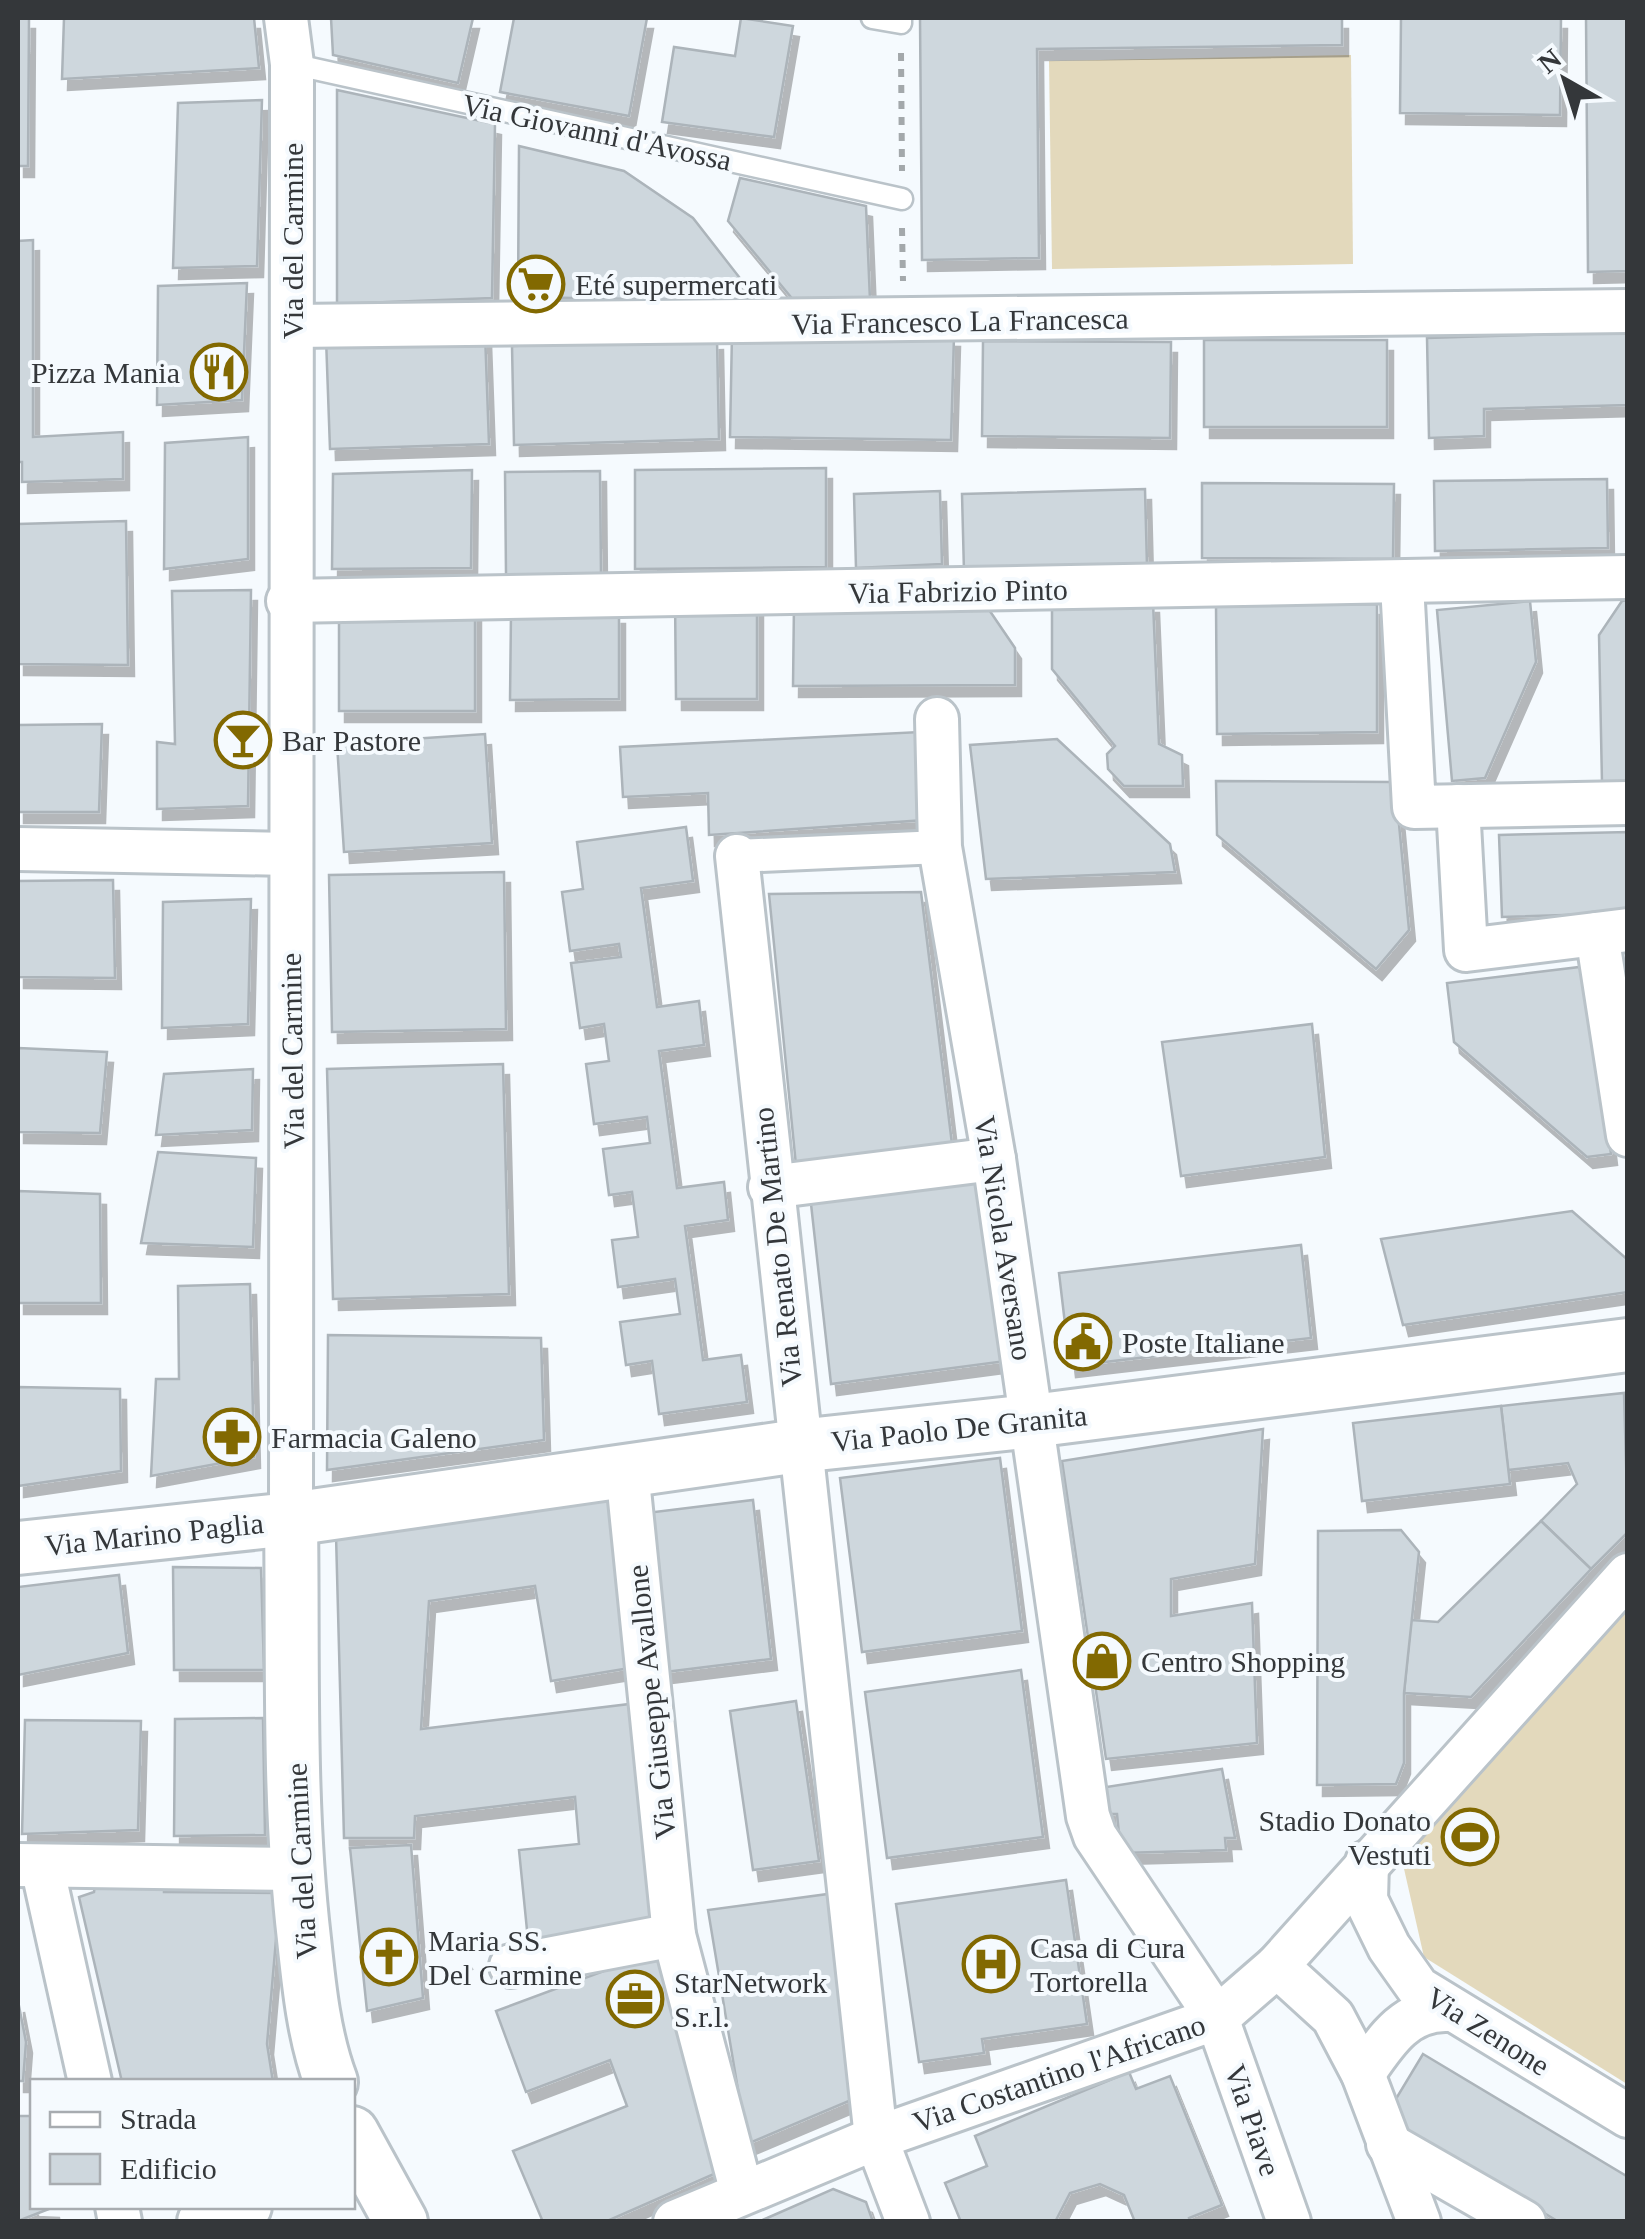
<svg xmlns="http://www.w3.org/2000/svg" width="1645" height="2239" font-family="'Times New Roman',serif">
<style>
.garden{fill:#e3d9bc}
.building{fill:#ced7dd;stroke:#acb4ba;stroke-width:2.5;filter:url(#shadow)}
.lines{fill:none;stroke-linecap:round;stroke-linejoin:round}
.service-casing{stroke:#bac3c9;stroke-width:25}
.pedestrian-casing{stroke:#bac3c9;stroke-width:38}
.minor-casing{stroke:#bac3c9;stroke-width:48}
.tertiary-casing{stroke:#bac3c9;stroke-width:58}
.path{stroke:#a3a8ab;stroke-width:6;stroke-dasharray:8 8;stroke-linecap:butt}
.service{stroke:#fff;stroke-width:20}
.pedestrian{stroke:#fff;stroke-width:32}
.minor{stroke:#fff;stroke-width:42}
.tertiary{stroke:#fff;stroke-width:52}
.labels{text-anchor:middle;dominant-baseline:central;stroke-width:8;stroke-linejoin:round;paint-order:stroke}
.street-label{font-size:30px;fill:#34373a;stroke:#f5fafe}
.poi-label{font-size:30px;fill:#34373a;stroke:#f5fafe;text-anchor:start}
</style>
<defs>
<filter id="shadow"><feDropShadow dx="6" dy="11" stdDeviation="0" flood-color="#0004"/></filter>
</defs>
<rect width="100%" height="100%" fill="#f5fafe"/>
<g class="garden">
<polygon points="1351,55 1353,264 1052,269 1049,61"/>
<polygon points="1627,1603 1627,2084 1424,1957 1402,1860"/>
</g>
<g class="building">
<polygon points="18,18 29,18 28,166 18,166"/>
<polygon points="64,18 254,18 259,68 62,79"/>
<polygon points="331,18 473,18 458,83 333,55"/>
<polygon points="514,18 647,18 629,116 500,92"/>
<polygon points="741,18 793,26 774,137 662,122 674,47 735,56"/>
<polygon points="920,18 1342,18 1342,45 1037,49 1039,258 922,260"/>
<polygon points="1401,18 1561,18 1560,115 1400,113"/>
<polygon points="1586,18 1628,18 1628,271 1588,272"/>
<polygon points="337,90 495,124 492,298 337,304"/>
<polygon points="262,100 257,266 173,268 178,103"/>
<polygon points="519,146 624,171 693,218 743,282 741,301 518,297"/>
<polygon points="740,178 866,206 870,300 795,302 728,221"/>
<polygon points="33,240 33,437 123,432 123,479 22,482 22,462 18,462 18,241"/>
<polygon points="247,283 242,400 157,405 158,286"/>
<polygon points="1628,332 1628,405 1484,409 1484,436 1429,438 1427,338"/>
<polygon points="485,333 489,444 330,449 326,338"/>
<polygon points="732,333 954,336 951,440 730,437"/>
<polygon points="717,339 719,439 514,445 512,346"/>
<rect x="1204" y="340" width="183" height="87"/>
<polygon points="983,341 1171,342 1170,438 982,436"/>
<polygon points="248,437 248,559 164,569 165,443"/>
<polygon points="826,468 826,567 635,569 635,470"/>
<polygon points="472,470 471,568 332,569 333,474"/>
<polygon points="600,471 601,574 506,575 505,472"/>
<polygon points="1607,479 1608,548 1435,551 1434,481"/>
<polygon points="1202,483 1394,484 1393,559 1202,558"/>
<polygon points="1145,489 1147,566 964,572 962,494"/>
<polygon points="940,491 942,564 856,568 854,494"/>
<polygon points="126,521 128,665 18,664 18,524"/>
<polygon points="251,590 248,806 157,809 157,742 175,744 172,591"/>
<polygon points="757,595 757,699 676,699 675,596"/>
<polygon points="981,598 1015,648 1015,685 793,686 794,604"/>
<polygon points="1628,600 1628,783 1602,783 1599,635 1622,601"/>
<polygon points="1530,601 1536,662 1485,778 1452,781 1437,610"/>
<polygon points="1052,602 1153,602 1159,744 1182,755 1183,786 1124,786 1108,769 1107,754 1115,746 1052,669"/>
<polygon points="1377,604 1377,732 1217,734 1216,605"/>
<rect x="339" y="610" width="136" height="101"/>
<polygon points="511,613 619,613 619,699 510,700"/>
<polygon points="102,724 99,812 18,812 18,725"/>
<polygon points="920,732 925,820 709,835 708,793 623,797 620,747"/>
<polygon points="485,734 492,843 344,852 337,744"/>
<polygon points="1057,739 1170,844 1175,872 986,879 970,745"/>
<polygon points="1216,781 1395,782 1409,930 1376,969 1217,835"/>
<polygon points="686,827 693,881 641,888 657,1007 699,1001 704,1045 659,1051 677,1188 724,1182 728,1220 685,1226 703,1360 741,1355 747,1402 659,1414 652,1361 626,1365 620,1322 680,1314 675,1279 618,1287 612,1240 638,1237 632,1192 609,1195 603,1149 650,1143 647,1117 594,1124 586,1064 609,1061 604,1024 580,1028 571,963 621,957 619,944 570,951 562,892 583,889 577,842"/>
<polygon points="1628,832 1628,913 1502,917 1499,835"/>
<polygon points="504,872 506,1029 332,1032 329,875"/>
<polygon points="113,880 115,978 18,977 18,881"/>
<polygon points="921,892 952,1144 796,1165 769,894"/>
<polygon points="251,899 248,1024 162,1028 163,902"/>
<polygon points="1588,966 1611,1154 1587,1157 1454,1042 1447,983"/>
<polygon points="1312,1024 1325,1157 1181,1176 1162,1042"/>
<polygon points="18,1048 107,1052 100,1133 18,1132"/>
<polygon points="503,1064 509,1294 333,1299 327,1069"/>
<polygon points="253,1069 252,1130 156,1135 164,1074"/>
<polygon points="158,1152 256,1158 253,1247 141,1243"/>
<polygon points="980,1182 1006,1361 831,1384 811,1204"/>
<polygon points="18,1191 100,1194 101,1303 18,1303"/>
<polygon points="1572,1211 1628,1260 1628,1292 1403,1325 1381,1239"/>
<polygon points="1301,1245 1311,1338 1070,1366 1059,1273"/>
<polygon points="250,1284 254,1457 151,1476 156,1379 179,1379 178,1286"/>
<polygon points="328,1335 541,1338 544,1440 327,1470"/>
<polygon points="18,1387 120,1389 121,1471 18,1486"/>
<polygon points="1624,1393 1628,1532 1591,1569 1541,1521 1577,1484 1568,1463 1508,1470 1501,1406"/>
<polygon points="1501,1406 1510,1484 1362,1501 1353,1423"/>
<polygon points="1263,1429 1255,1564 1171,1579 1171,1616 1252,1603 1257,1743 1106,1759 1062,1461"/>
<polygon points="1000,1458 1022,1631 862,1652 840,1478"/>
<polygon points="615,1497 642,1666 551,1681 535,1586 429,1601 421,1729 638,1703 660,1926 528,1940 519,1850 579,1844 575,1797 415,1816 414,1838 344,1838 336,1535"/>
<polygon points="753,1500 771,1659 657,1673 638,1514"/>
<polygon points="1541,1521 1591,1569 1471,1697 1404,1693 1411,1620 1438,1622"/>
<polygon points="1401,1530 1419,1552 1404,1693 1404,1763 1396,1784 1317,1785 1318,1531"/>
<polygon points="173,1567 261,1568 264,1670 174,1670"/>
<polygon points="119,1575 128,1653 18,1675 18,1587"/>
<polygon points="1021,1670 1043,1837 887,1858 865,1692"/>
<polygon points="796,1701 819,1861 753,1870 730,1711"/>
<polygon points="263,1718 265,1835 174,1836 175,1719"/>
<polygon points="25,1720 141,1721 138,1830 22,1834"/>
<polygon points="1222,1769 1235,1838 1225,1838 1226,1850 1121,1853 1117,1814 1101,1814 1100,1788"/>
<polygon points="411,1845 423,1998 367,2011 350,1848"/>
<polygon points="164,1874 164,1892 280,1893 267,2044 273,2082 122,2082 79,1897 94,1892 96,1877"/>
<polygon points="1066,1880 1087,2024 982,2039 984,2053 919,2062 896,1904"/>
<polygon points="828,1894 856,2098 747,2144 708,1910"/>
<polygon points="663,1949 714,2174 605,2222 543,2222 513,2151 627,2106 610,2060 526,2092 496,2011"/>
<polygon points="18,2001 26,2042 23,2081 18,2081"/>
<polygon points="1423,2054 1628,2177 1628,2222 1559,2222 1385,2117"/>
<polygon points="1129,2072 1136,2089 1170,2076 1222,2205 1189,2218 1190,2222 1135,2222 1124,2195 1100,2184 1070,2193 1055,2222 961,2222 945,2183 987,2166 975,2136"/>
<polygon points="18,2116 32,2116 32,2206 54,2207 18,2221"/>
<polygon points="833,2189 866,2202 873,2222 758,2222"/>
</g>
<g class="lines">
<g class="service-casing">
<g id="service">
<polyline points="872,18 901,23 901,18"/>
<polyline points="292,64 902,199"/>
</g>
</g>
<g class="pedestrian-casing">
<polyline id="pedestrian" points="737,856 940,847"/>
</g>
<g class="minor-casing">
<g id="minor">
<polyline points="286,18 292,64 291,1519"/>
<polyline points="293,326 1628,311"/>
<polyline points="1402,584 1414,807 1628,803"/>
<polyline points="288,601 1628,577"/>
<polyline points="937,719 940,847 994,1159 1088,1816 1095,1836 1217,2018 1289,2222"/>
<polyline points="1458,806 1466,950 1628,930"/>
<polyline points="18,849 290,854"/>
<polyline points="737,856 876,2138 908,2222"/>
<polyline points="1597,934 1628,1135"/>
<polyline points="770,1187 994,1159"/>
<polyline points="627,1470 674,1935 742,2193"/>
<polyline points="1367,1862 1366,1900 1389,1947 1418,1988 1628,2116"/>
<polyline points="18,1865 296,1869"/>
<polyline points="42,1866 90,2082"/>
<polyline points="511,1966 674,1935"/>
<polyline points="1277,1966 1333,2017 1363,2074 1419,2222"/>
<path d="M1363,2074C1385,2042 1405,2009 1447,2010"/>
<polyline points="1388,2144 1524,2222"/>
<polyline points="117,2206 120,2222"/>
<polyline points="675,2222 876,2138 1217,2018 1277,1966 1628,1575"/>
</g>
</g>
<g class="tertiary-casing">
<g id="tertiary">
<path d="M291,1519C293,1659 288,1801 304,1939C309,1987 314,2037 331,2082"/>
<polyline points="18,1548 291,1519 798,1446 1032,1421 1628,1345"/>
<polyline points="352,2133 401,2222"/>
<polyline points="204,2222 245,2206"/>
</g>
</g>
<g class="path">
<polyline points="901,53 902,171"/>
<polyline points="902,228 903,281"/>
<polyline points="452,1980 472,1967"/>
</g>
<use href="#service" class="service"/>
<use href="#pedestrian" class="pedestrian"/>
<use href="#minor" class="minor"/>
<use href="#tertiary" class="tertiary"/>
</g>
<defs>
<g id="supermarket-ring" transform="scale(2.875)"><circle r="9.5" fill="#f5fafe" stroke="#826901" stroke-width="1.5"/><path d="M-6-5.5h2.5l.6 2H6L4.5 2H-2.5L-4.4-4H-6ZM-1.5 3.2a1.3 1.3 0 1 0 .1 0ZM3 3.2a1.3 1.3 0 1 0 .1 0Z" fill="#826901"/></g>
<g id="restaurant-ring" transform="scale(2.875)"><circle r="9.5" fill="#f5fafe" stroke="#826901" stroke-width="1.5"/><path d="M-5-6h1v4h1v-4h1v4h1v-4h1v5L-1.5 .5V6h-2V.5L-5-1ZM5-6V6H3V1.5H1.5Q1.5-4 5-6Z" fill="#826901"/></g>
<g id="bar-ring" transform="scale(2.875)"><circle r="9.5" fill="#f5fafe" stroke="#826901" stroke-width="1.5"/><path d="M-6-5H6L.8 .8V4.5H3.5V6h-7V4.5H-.8V.8Z" fill="#826901"/></g>
<g id="civic-ring" transform="scale(2.875)"><circle r="9.5" fill="#f5fafe" stroke="#826901" stroke-width="1.5"/><path d="M-.6-6.5H3V-4.5H.6V-3L4-1V1h2V6H-6V1h2V-1L-.6-3ZM-1.2 2.5V6h2.4V2.5Z" fill="#826901"/></g>
<g id="pharmacy-ring" transform="scale(2.875)"><circle r="9.5" fill="#f5fafe" stroke="#826901" stroke-width="1.5"/><path d="M-2-6h4v4h4v4h-4v4h-4v-4h-4v-4h4Z" fill="#826901"/></g>
<g id="shop-ring" transform="scale(2.875)"><circle r="9.5" fill="#f5fafe" stroke="#826901" stroke-width="1.5"/><path d="M-5-2.5h2.3a2.7 3.5 0 0 1 5.4 0H5L5.5 6h-11ZM-1.5-2.5h3a1.5 2.3 0 0 0-3 0Z" fill="#826901"/></g>
<g id="stadium-ring" transform="scale(2.875)"><circle r="9.5" fill="#f5fafe" stroke="#826901" stroke-width="1.5"/><path d="M0-5a6.5 5 0 1 0 0 10a6.5 5 0 1 0 0-10ZM-3.5-1.8h7v3.6h-7Z" fill="#826901"/></g>
<g id="church-ring" transform="scale(2.875)"><circle r="9.5" fill="#f5fafe" stroke="#826901" stroke-width="1.5"/><path d="M-1.2-6h2.4v3.5h3.3v2.4h-3.3V6h-2.4V-.1h-3.3v-2.4h3.3Z" fill="#826901"/></g>
<g id="hospital-ring" transform="scale(2.875)"><circle r="9.5" fill="#f5fafe" stroke="#826901" stroke-width="1.5"/><path d="M-5-5h3v3.5h4V-5h3V5h-3V1.5h-4V5h-3Z" fill="#826901"/></g>
<g id="office-ring" transform="scale(2.875)"><circle r="9.5" fill="#f5fafe" stroke="#826901" stroke-width="1.5"/><path d="M-6-3h4V-5.5h4V-3h4V5H-6ZM-1-4.5V-3h2v-1.5ZM-6 0V1H6V0Z" fill="#826901"/></g>
</defs>
<g fill-rule="evenodd">
<use href="#supermarket-ring" x="536" y="284"/>
<use href="#restaurant-ring" x="219" y="372"/>
<use href="#bar-ring" x="243" y="740"/>
<use href="#civic-ring" x="1083" y="1342"/>
<use href="#pharmacy-ring" x="232" y="1437"/>
<use href="#shop-ring" x="1102" y="1661"/>
<use href="#stadium-ring" x="1470" y="1837"/>
<use href="#church-ring" x="389" y="1957"/>
<use href="#hospital-ring" x="991" y="1964"/>
<use href="#office-ring" x="635" y="1999"/>
</g>
<g class="labels">
<g class="street-label">
<text transform="translate(597 132) rotate(12)">Via Giovanni d'Avossa</text>
<text transform="translate(292 241) rotate(-90)">Via del Carmine</text>
<text transform="translate(960 321) rotate(-1)">Via Francesco La Francesca</text>
<text transform="translate(958 591) rotate(-1)">Via Fabrizio Pinto</text>
<text transform="translate(292 1051) rotate(-91)">Via del Carmine</text>
<text transform="translate(1004 1238) rotate(81)">Via Nicola Aversano</text>
<text transform="translate(777 1247) rotate(-96)">Via Renato De Martino</text>
<text transform="translate(959 1428) rotate(-6)">Via Paolo De Granita</text>
<text transform="translate(154 1534) rotate(-6)">Via Marino Paglia</text>
<text transform="translate(651 1702) rotate(-96)">Via Giuseppe Avallone</text>
<text transform="translate(301 1861) rotate(-93)">Via del Carmine</text>
<text transform="translate(1488 2031) rotate(32)">Via Zenone</text>
<text transform="translate(1059 2073) rotate(-19)">Via Costantino l'Africano</text>
<text transform="translate(1253 2120) rotate(71)">Via Piave</text>
</g>
<g class="poi-label">
<text x="575" y="284">Eté supermercati</text>
<text x="180" y="372" text-anchor="end">Pizza Mania</text>
<text x="282" y="740">Bar Pastore</text>
<text x="1122" y="1342">Poste Italiane</text>
<text x="271" y="1437">Farmacia Galeno</text>
<text x="1141" y="1661">Centro Shopping</text>
<text x="1431" y="1820" text-anchor="end">Stadio Donato<tspan x="1431" dy="34">Vestuti</tspan></text>
<text x="428" y="1940">Maria SS.<tspan x="428" dy="34">Del Carmine</tspan></text>
<text x="1030" y="1947">Casa di Cura<tspan x="1030" dy="34">Tortorella</tspan></text>
<text x="674" y="1982">StarNetwork<tspan x="674" dy="34">S.r.l.</tspan></text>
</g>
</g>
<rect width="1645" height="2239" fill="none" stroke="#34373a" stroke-width="40"/>
<rect x="30" y="2079" width="325" height="130" fill="#f5fafe" stroke="#a8acb0" stroke-width="2.5"/>
<rect x="50" y="2112" width="50" height="15" fill="#ffffff" stroke="#a8acb0" stroke-width="2.5"/>
<text x="120" y="2129" font-size="30" fill="#34373a">Strada</text>
<rect x="50" y="2154" width="50" height="30" fill="#ced7dd" stroke="#a8acb0" stroke-width="2.5"/>
<text x="120" y="2179" font-size="30" fill="#34373a">Edificio</text>
<g transform="translate(1565 80) rotate(321)" stroke="#f5fafe" stroke-width="8" paint-order="stroke">
<path d="M0-8L18 38L0 25L-18 38Z" fill="#34373a"/>
<text y="-15" font-size="28" font-weight="bold" text-anchor="middle" fill="#34373a">N</text>
</g>
</svg>
